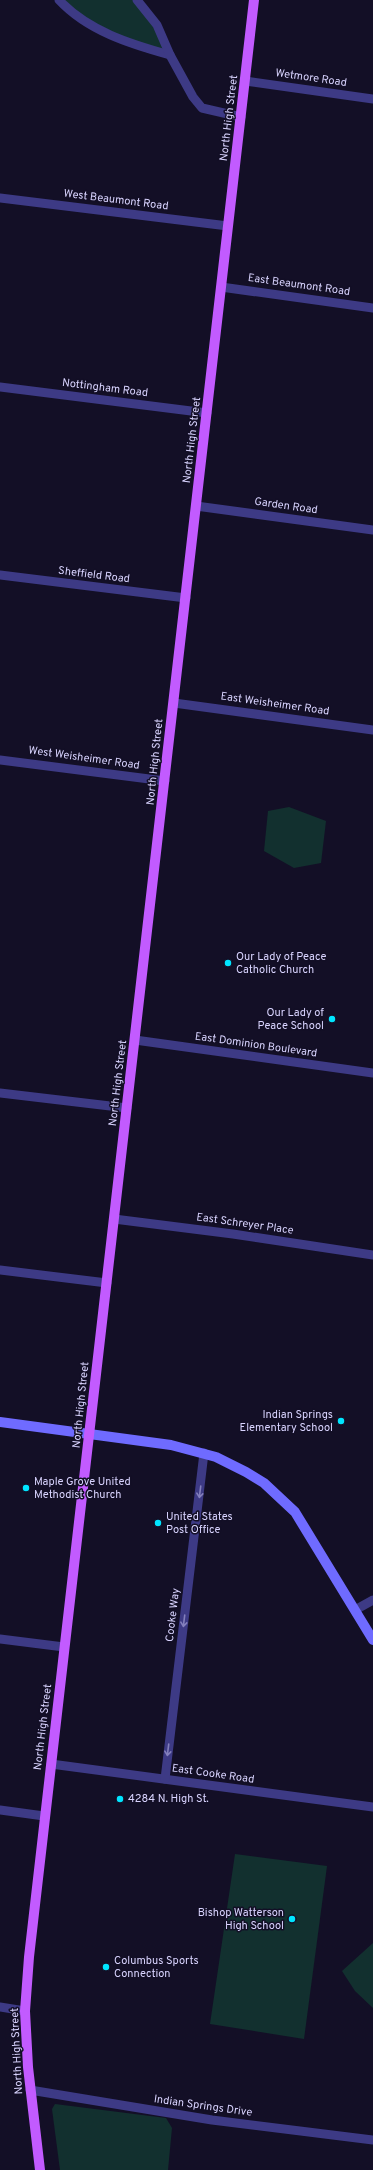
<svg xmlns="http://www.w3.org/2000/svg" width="373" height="2170" font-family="Overpass,sans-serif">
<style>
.green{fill:#12302f}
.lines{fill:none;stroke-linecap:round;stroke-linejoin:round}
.street{stroke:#3d3a85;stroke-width:9}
.secondary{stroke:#6f6bff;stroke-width:10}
.primary{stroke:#c25bff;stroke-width:10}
.oneway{stroke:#837fbc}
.poi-dot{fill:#00e5ff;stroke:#130f26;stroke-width:1.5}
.labels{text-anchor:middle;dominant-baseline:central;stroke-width:3;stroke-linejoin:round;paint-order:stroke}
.street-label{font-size:11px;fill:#d9d4ff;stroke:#130f26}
.poi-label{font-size:11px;fill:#d9d4ff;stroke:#130f26;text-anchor:start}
</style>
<rect width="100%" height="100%" fill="#130f26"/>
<g class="green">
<polygon points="59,0 137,0 170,55 119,40"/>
<polygon points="289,807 326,821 321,863 294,868 264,851 268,811"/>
<polygon points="235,1854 327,1866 304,2039 210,2024"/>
<polygon points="373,1943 373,2008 355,1991 342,1971"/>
<polygon points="55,2104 166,2118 172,2128 168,2170 60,2170 52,2109"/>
</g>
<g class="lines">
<g class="street">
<path d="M59,0C88,31 130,44 170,55"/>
<polyline points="137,0 157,25 170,55 193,97 202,108 241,117"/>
<polyline points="245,81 373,99"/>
<polyline points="0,198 228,226"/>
<polyline points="221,287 373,308"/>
<polyline points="0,387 207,413"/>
<polyline points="196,506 373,530"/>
<polyline points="0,575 186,598"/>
<polyline points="174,703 373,730"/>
<polyline points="0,760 165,781"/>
<polyline points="135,1040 373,1073"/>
<polyline points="0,1093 127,1108"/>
<polyline points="114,1219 233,1234 373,1255"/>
<polyline points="0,1270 107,1283"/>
<polyline points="355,1610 373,1600"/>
<polyline points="0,1639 64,1647"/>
<polyline points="51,1764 373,1807"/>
<polyline points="165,1779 204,1453"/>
<polyline points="0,1810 44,1816"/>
<polyline points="0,2007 25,2011"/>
<polyline points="30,2090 212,2120 373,2140"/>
</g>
<polyline class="secondary" points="0,1422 171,1445 216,1457 246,1472 264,1483 295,1512 373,1640"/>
<polyline class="primary" points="40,2170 28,2067 25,2011 29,1957 254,0"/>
</g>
<defs><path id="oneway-shaft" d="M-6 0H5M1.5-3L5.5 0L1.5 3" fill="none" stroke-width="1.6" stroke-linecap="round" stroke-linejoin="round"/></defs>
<g class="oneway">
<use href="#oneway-shaft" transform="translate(200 1492) rotate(97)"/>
<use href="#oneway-shaft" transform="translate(184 1621) rotate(97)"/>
<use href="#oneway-shaft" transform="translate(168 1750) rotate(97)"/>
</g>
<g class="poi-dot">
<circle cx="228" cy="963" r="4"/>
<circle cx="332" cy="1019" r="4"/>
<circle cx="341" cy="1421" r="4"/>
<circle cx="26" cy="1488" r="4"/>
<circle cx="158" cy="1523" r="4"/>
<circle cx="120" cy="1799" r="4"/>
<circle cx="292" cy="1919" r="4"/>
<circle cx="106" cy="1967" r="4"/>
</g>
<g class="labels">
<g class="street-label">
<text transform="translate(311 78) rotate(8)">Wetmore Road</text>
<text transform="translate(229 118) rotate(-83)">North High Street</text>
<text transform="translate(116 200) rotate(7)">West Beaumont Road</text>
<text transform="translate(299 285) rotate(8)">East Beaumont Road</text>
<text transform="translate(105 388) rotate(7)">Nottingham Road</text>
<text transform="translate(192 440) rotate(-83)">North High Street</text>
<text transform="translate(286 506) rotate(8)">Garden Road</text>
<text transform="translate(94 575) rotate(7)">Sheffield Road</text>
<text transform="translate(275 704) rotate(8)">East Weisheimer Road</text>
<text transform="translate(84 758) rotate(8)">West Weisheimer Road</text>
<text transform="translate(155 762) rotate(-84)">North High Street</text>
<text transform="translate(256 1045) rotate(8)">East Dominion Boulevard</text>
<text transform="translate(118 1083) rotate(-83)">North High Street</text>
<text transform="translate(245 1224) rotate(8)">East Schreyer Place</text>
<text transform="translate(81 1405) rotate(-84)">North High Street</text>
<text transform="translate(173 1615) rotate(-83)">Cooke Way</text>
<text transform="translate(43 1727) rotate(-83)">North High Street</text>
<text transform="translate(213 1774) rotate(8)">East Cooke Road</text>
<text transform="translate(17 2051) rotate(-93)">North High Street</text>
<text transform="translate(203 2106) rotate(8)">Indian Springs Drive</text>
</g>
<g class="poi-label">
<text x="236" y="957">Our Lady of Peace<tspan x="236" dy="13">Catholic Church</tspan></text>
<text x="324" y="1013" text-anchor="end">Our Lady of<tspan x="324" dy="13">Peace School</tspan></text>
<text x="333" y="1415" text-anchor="end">Indian Springs<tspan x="333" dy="13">Elementary School</tspan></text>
<text x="34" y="1482">Maple Grove United<tspan x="34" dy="13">Methodist Church</tspan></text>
<text x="166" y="1517">United States<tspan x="166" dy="13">Post Office</tspan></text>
<text x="128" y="1799">4284 N. High St.</text>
<text x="284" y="1913" text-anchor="end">Bishop Watterson<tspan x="284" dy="13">High School</tspan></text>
<text x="114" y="1961">Columbus Sports<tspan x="114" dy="13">Connection</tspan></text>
</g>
</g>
</svg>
